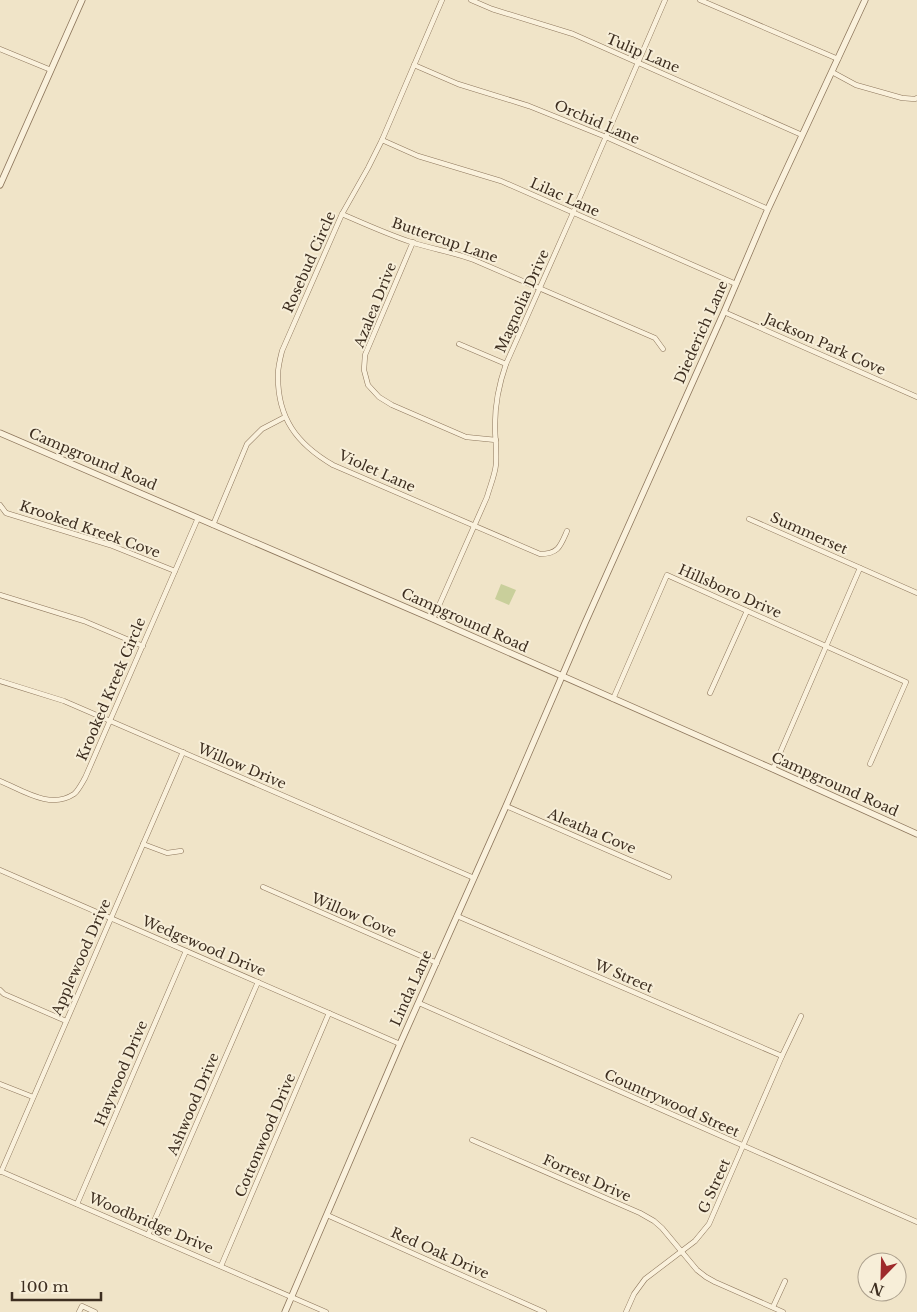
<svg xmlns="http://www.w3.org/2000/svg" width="917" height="1312" font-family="'Libre Baskerville',serif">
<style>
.green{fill:#c9cf9b}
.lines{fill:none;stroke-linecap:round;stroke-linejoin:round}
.minor-casing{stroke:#8d765c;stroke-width:5.5}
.tertiary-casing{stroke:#8d765c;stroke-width:7}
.minor{stroke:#faf1dc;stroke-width:4.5}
.tertiary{stroke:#faf1dc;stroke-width:5.5}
.labels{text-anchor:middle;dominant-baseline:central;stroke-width:4;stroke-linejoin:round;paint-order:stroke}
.street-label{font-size:14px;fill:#3d2e20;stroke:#f7eed8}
</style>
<rect width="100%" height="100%" fill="#f0e4c8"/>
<polygon class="green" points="501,584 516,590 509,605 495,599"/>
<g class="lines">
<g class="minor-casing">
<g id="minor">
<path d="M442,0L382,140L368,168L342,214L282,351C280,359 278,367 278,374C277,418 297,444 333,465L540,554C558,554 560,547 567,531"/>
<polyline points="471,0 492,9 573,34 802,135"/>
<polyline points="700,0 838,59"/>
<polyline points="0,49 51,70"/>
<polyline points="414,65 458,84 529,106 606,137 768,209"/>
<polyline points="832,72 856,85 902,98 915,99 917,98"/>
<polyline points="382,140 418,156 501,181 736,284"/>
<path d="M342,214C365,224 387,234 411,242C432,249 453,252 474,260L655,338L663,349"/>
<polyline points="413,242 365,355 364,370 368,385 379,397 392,405 466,437 496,440"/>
<polyline points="724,312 917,397"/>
<polyline points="459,344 506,364"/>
<polyline points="0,505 6,513 110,545 175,571"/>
<polyline points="749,519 917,593"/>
<polyline points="213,525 247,444 262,429 285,417"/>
<polyline points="0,595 84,621 143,646"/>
<path d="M433,619L487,497C490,486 495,475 496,464C497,451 495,438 495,425C495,404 499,384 506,364L573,213L665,0"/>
<polyline points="0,681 64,701 474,878"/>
<polyline points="710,693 747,611"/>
<polyline points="613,699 667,575 906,682 870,764"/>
<polyline points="773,769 860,568"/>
<path d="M0,781C22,790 50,810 74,794C78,791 82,783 85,778L198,518"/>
<polyline points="506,806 669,877"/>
<polyline points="143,844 167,853 181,851"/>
<polyline points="0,870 400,1044"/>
<polyline points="263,887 437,963"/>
<polyline points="457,916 782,1056"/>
<polyline points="0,990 4,994 66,1021"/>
<polyline points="419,1003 917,1222"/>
<polyline points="0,1084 33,1097"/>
<polyline points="472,1140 640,1213 654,1221 662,1228 697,1270 706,1277 715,1282 783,1312"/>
<polyline points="0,1171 326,1312"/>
<polyline points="1,1172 183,752"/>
<polyline points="77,1204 186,951"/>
<polyline points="327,1215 544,1312"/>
<polyline points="148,1235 258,982"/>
<polyline points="221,1266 329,1013"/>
<polyline points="773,1307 785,1281"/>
<polyline points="79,1312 82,1306 95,1312"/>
<polyline points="626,1312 634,1294 645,1279 695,1241 709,1224 782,1056 801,1016"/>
</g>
</g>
<g class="tertiary-casing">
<g id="tertiary">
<polyline points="0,185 82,0"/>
<polyline points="0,433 433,619 773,769 917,834"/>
<polyline points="285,1312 400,1044 506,806 585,623 724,312 768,209 865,0"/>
</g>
</g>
<use href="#minor" class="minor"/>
<use href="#tertiary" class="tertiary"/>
</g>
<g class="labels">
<g class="street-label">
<text transform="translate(643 53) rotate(23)">Tulip Lane</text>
<text transform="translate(597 122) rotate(23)">Orchid Lane</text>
<text transform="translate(565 197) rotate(24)">Lilac Lane</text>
<text transform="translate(445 240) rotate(19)">Buttercup Lane</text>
<text transform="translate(309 262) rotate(-66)">Rosebud Circle</text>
<text transform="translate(522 301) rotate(-66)">Magnolia Drive</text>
<text transform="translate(375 305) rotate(-68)">Azalea Drive</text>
<text transform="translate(701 332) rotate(-66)">Diederich Lane</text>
<text transform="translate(825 344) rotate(24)">Jackson Park Cove</text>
<text transform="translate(93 459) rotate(23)">Campground Road</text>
<text transform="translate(377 471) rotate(24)">Violet Lane</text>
<text transform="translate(90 529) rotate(19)">Krooked Kreek Cove</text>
<text transform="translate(809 533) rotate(24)">Summerset</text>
<text transform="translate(730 591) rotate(24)">Hillsboro Drive</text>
<text transform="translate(465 620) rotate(24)">Campground Road</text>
<text transform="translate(111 689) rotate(-67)">Krooked Kreek Circle</text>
<text transform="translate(242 766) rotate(23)">Willow Drive</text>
<text transform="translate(835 784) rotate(24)">Campground Road</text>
<text transform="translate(592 831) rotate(23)">Aleatha Cove</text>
<text transform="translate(354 915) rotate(23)">Willow Cove</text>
<text transform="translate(204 946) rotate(23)">Wedgewood Drive</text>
<text transform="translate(81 957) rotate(-66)">Applewood Drive</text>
<text transform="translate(624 976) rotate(23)">W Street</text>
<text transform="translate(411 988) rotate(-66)">Linda Lane</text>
<text transform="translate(121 1073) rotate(-67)">Haywood Drive</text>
<text transform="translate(672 1103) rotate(24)">Countrywood Street</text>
<text transform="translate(193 1104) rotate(-67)">Ashwood Drive</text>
<text transform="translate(265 1135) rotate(-67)">Cottonwood Drive</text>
<text transform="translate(587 1178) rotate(24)">Forrest Drive</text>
<text transform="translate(714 1186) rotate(-66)">G Street</text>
<text transform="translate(151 1223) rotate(23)">Woodbridge Drive</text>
<text transform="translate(440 1253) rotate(24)">Red Oak Drive</text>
</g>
</g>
<g transform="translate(882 1277) rotate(203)"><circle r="24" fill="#f7eed8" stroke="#ada18e"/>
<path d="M0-4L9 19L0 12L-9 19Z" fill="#9e2a2b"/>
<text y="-8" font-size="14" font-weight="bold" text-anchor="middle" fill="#3d2e20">N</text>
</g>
<path d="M12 1292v8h89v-8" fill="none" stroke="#3d2e20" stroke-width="2.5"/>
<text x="20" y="1292" font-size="15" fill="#3d2e20" stroke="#f7eed8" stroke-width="4" paint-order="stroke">100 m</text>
</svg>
